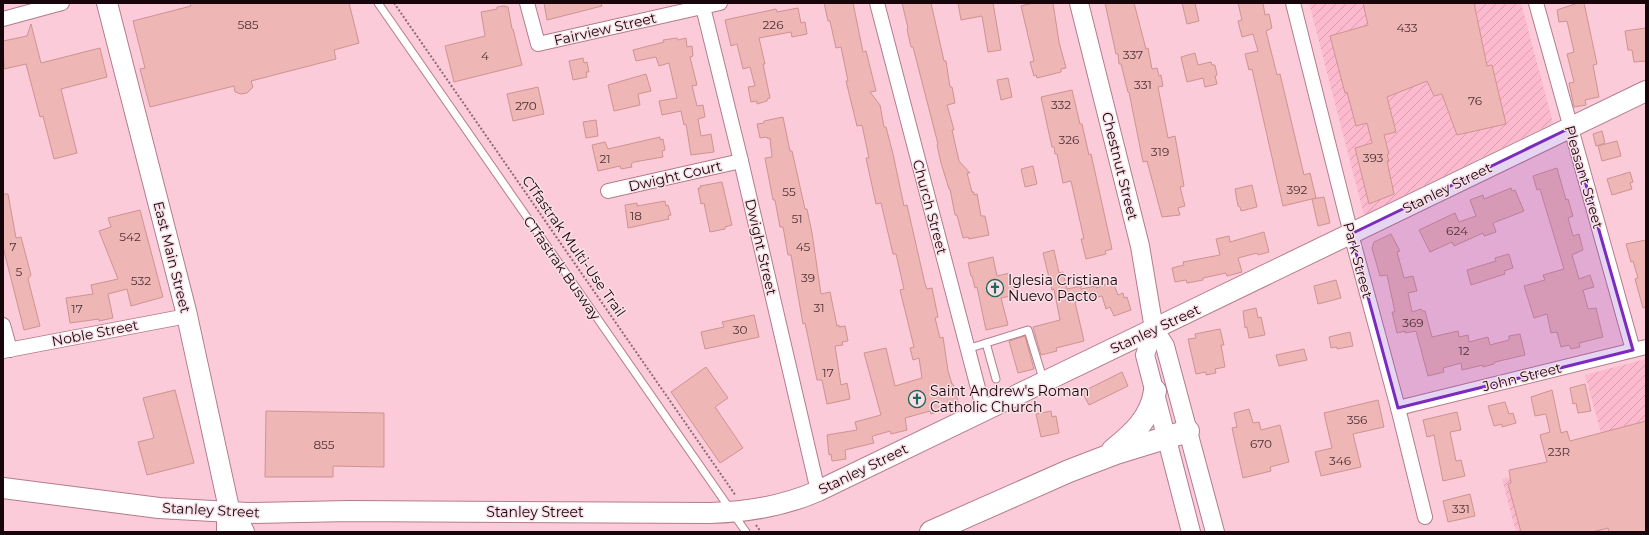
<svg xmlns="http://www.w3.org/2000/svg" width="1649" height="535" font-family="Montserrat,sans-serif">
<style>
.industrial{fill:url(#industrial-furrows)}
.building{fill:#eeb6b5;stroke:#ce9392}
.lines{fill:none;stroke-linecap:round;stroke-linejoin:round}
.service-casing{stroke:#b47c8d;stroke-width:9}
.minor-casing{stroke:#b47c8d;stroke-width:16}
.tertiary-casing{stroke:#b47c8d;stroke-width:20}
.secondary-casing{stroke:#b47c8d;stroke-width:22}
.motorway-casing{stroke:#b47c8d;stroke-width:24}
.path{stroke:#8c6974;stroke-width:2;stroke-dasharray:2 2;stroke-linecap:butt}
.service{stroke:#fff;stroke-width:7}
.minor{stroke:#fff;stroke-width:14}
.tertiary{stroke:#fff;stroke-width:18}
.secondary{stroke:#fff;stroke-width:20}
.motorway{stroke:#fff;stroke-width:22}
.marked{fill:#7b2cbf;fill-opacity:0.2;stroke:#7b2cbf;stroke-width:3;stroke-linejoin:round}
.labels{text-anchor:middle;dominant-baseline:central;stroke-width:3;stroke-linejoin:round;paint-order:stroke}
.number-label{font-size:12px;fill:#4e3136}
.street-label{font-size:14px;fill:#18050c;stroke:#f9e0e7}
.poi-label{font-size:14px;fill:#18050c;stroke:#f9e0e7;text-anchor:start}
</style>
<defs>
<pattern id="industrial-furrows" width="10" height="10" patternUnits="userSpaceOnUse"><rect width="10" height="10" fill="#fdb9cd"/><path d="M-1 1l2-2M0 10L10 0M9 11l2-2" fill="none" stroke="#d89eaf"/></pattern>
</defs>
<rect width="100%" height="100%" fill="#fccbd9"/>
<g class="industrial">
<polygon points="1309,3 1521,3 1553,123 1364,215"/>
<polygon points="1646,359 1646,532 1516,532 1502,479 1586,457 1601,433 1585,375"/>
</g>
<g class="building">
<polygon points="190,3 349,3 359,43 334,50 336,59 251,81 253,87 247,93 241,94 235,92 234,86 150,107 140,69 145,68 133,21 191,6"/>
<polygon points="544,3 601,3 602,6 547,20"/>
<polygon points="824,3 853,3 863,52 866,51 876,91 870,92 880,105 884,127 886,127 893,154 904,206 907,205 925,284 927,289 932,288 938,317 935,318 940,338 943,337 948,371 952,384 953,384 959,405 931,414 930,411 905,418 907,430 891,434 890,431 873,436 872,437 874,443 845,450 846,459 832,461 831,454 829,455 827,435 857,430 855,422 881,415 864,353 886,348 895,386 922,378 919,358 913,360 910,348 914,347 900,290 904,289 896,254 893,254 881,203 876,204 866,158 869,158 862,125 857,126 846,81 848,81 841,47 836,48 830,21 828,21"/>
<polygon points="902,3 931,3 944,61 946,61 950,87 952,87 955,103 947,105 954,130 952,130 959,161 970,173 967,173 972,192 974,192 974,195 977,194 981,216 985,216 989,235 969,239 968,237 963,238 957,215 955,215 950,189 949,189 941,163 937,145 938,144 913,47 911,47 907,29 908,28"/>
<polygon points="958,3 993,3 1001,50 988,52 982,16 961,20"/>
<polygon points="1033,3 1053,3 1059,42 1066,68 1061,69 1061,72 1037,78 1036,75 1034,76 1030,62 1034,61 1021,6"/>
<polygon points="1105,3 1134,3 1146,49 1148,48 1152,69 1157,68 1159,76 1161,75 1163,86 1158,87 1168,138 1175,136 1184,186 1180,187 1185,206 1178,208 1180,215 1162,217 1147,161 1143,162 1129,92 1128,92 1121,64 1119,64 1118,54 1116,54"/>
<polygon points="1182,3 1195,3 1199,21 1187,24"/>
<polygon points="1238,3 1263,3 1265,15 1269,14 1272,28 1266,31 1277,75 1280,74 1304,175 1310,173 1316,198 1283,206 1252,69 1249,70 1245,54 1258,51 1253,34 1242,37 1238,21 1242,20"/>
<polygon points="1363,3 1474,3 1487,66 1492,65 1506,124 1457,135 1442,94 1434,96 1427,81 1387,97 1396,132 1384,135 1389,154 1387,155 1389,161 1387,161 1394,194 1369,204 1355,148 1372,143 1367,123 1356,126 1347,92 1345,93 1330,36 1368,25"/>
<polygon points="1578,3 1584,3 1597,64 1593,65 1599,97 1585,100 1586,105 1574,107 1569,83 1574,82 1567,54 1574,52 1567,21 1559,22 1557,10"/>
<polygon points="504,6 508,7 512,29 513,29 522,65 454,82 445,46 485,36 481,12 497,9 497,7"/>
<polygon points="798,8 801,23 805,22 807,34 792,37 791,32 759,38 765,64 763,64 770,98 767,99 767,101 757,104 757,101 751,102 748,87 755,86 750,67 743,69 737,44 731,46 725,20 776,9 777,12"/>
<polygon points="31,24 41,63 100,48 107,77 61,89 77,153 54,159 43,116 40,117 26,64 4,69 3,41 27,36"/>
<polygon points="1646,28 1646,61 1634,62 1632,50 1628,50 1625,31"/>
<polygon points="677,38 678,40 686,38 687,47 692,46 693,56 690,57 697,85 692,86 697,106 703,105 705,117 698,119 701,136 711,134 714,152 691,155 686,124 684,125 681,111 662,115 659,101 677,98 669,63 659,66 656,57 636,61 633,50 664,42 663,40"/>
<polygon points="1195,53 1198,65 1211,62 1212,65 1215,65 1217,75 1215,76 1217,84 1205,87 1203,78 1187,82 1181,57"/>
<polygon points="583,58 584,63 587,62 589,72 586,72 587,77 573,80 569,61"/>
<polygon points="646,74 651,91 638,94 640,105 614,111 608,85"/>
<polygon points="1008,78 1012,97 1001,100 997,80"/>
<polygon points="538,87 544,114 513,121 507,94"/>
<polygon points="1072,90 1080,124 1082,124 1089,155 1091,154 1112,249 1105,251 1106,254 1086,259 1081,239 1084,239 1071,181 1063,183 1057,154 1055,154 1054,147 1052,147 1041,97"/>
<polygon points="783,117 790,151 792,151 805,209 807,209 812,233 821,294 830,292 837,326 839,325 839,327 845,326 848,341 842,342 843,345 835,346 841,385 847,383 850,399 827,404 822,380 817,380 805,323 803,324 791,255 788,255 783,227 780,227 775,200 773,200 765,158 772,157 770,138 768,139 767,137 760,138 757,124 764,123 764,121"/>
<polygon points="596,120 598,136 586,138 583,122"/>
<polygon points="1602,131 1605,143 1596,146 1593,134"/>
<polygon points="660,137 660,140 663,139 665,150 662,151 663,157 634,162 631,164 632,167 621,169 620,166 598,171 592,145 605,142 608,149"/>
<polygon points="1617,141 1621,156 1602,161 1598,146"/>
<polygon points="1033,166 1037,184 1025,187 1021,169"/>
<polygon points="1557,168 1566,200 1568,199 1573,216 1568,218 1573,236 1579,234 1583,250 1572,255 1579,279 1590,275 1594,287 1583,290 1588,309 1596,308 1603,337 1579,343 1580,347 1571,349 1569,345 1561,347 1557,332 1551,333 1547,314 1534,318 1524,286 1545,280 1543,275 1564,269 1540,189 1537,190 1533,176"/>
<polygon points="1630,172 1633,182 1630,183 1632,189 1612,195 1607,179"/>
<polygon points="722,182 732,225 725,227 725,229 710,232 704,203 701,204 698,188 701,188 700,186"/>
<polygon points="1252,185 1257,207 1241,211 1240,207 1238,206 1235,189"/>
<polygon points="1511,188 1512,191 1515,190 1524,211 1493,223 1496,232 1484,236 1483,233 1454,246 1452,242 1430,252 1419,230 1455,213 1459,222 1476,216 1470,200 1483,195 1484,199"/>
<polygon points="3,194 8,194 16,238 21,237 31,275 28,279 40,326 24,330 3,247"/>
<polygon points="1324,197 1330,223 1318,226 1312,199"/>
<polygon points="665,201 666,206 668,205 671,215 668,216 669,219 628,228 625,205 637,203 637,206"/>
<polygon points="140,210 163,297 131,306 127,289 108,294 113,318 99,321 99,319 70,323 66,298 93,294 91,285 118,279 99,231 111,227 108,218"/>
<polygon points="1264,232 1269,252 1258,255 1257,253 1238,258 1242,272 1227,276 1226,273 1203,278 1203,280 1187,283 1186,280 1175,282 1172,268 1184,265 1183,262 1220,255 1216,239 1229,236 1230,242"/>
<polygon points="1391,234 1400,251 1397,252 1404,278 1413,276 1417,291 1408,293 1412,312 1421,309 1422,311 1425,311 1432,337 1458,331 1459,337 1468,335 1469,342 1488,337 1490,345 1509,340 1509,336 1520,334 1525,355 1495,362 1494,364 1483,367 1483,365 1462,370 1461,363 1443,368 1444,372 1428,376 1416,331 1405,333 1405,331 1397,333 1392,312 1395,312 1387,275 1380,276 1372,248 1374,242"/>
<polygon points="1646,240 1646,307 1643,308 1635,279 1638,278 1633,261 1631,262 1626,244"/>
<polygon points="1054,250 1059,273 1063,272 1067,289 1081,286 1081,289 1096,286 1096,288 1113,282 1118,295 1123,293 1124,298 1127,297 1131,310 1114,316 1110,307 1106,309 1102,296 1075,302 1084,341 1056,348 1057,351 1041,355 1033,327 1060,320 1054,289 1052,290 1043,253"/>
<polygon points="1509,254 1513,268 1504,271 1505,274 1471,285 1467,270 1496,261 1495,258"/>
<polygon points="993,257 997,276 1010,273 1014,289 1010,290 1011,296 1001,298 1008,325 986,330 977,287 975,288 972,276 971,276 968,263"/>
<polygon points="1336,280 1341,298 1318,304 1314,286"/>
<polygon points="1256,308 1258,318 1261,317 1265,335 1249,338 1247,327 1245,328 1243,311"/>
<polygon points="754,315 759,337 705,349 701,332 724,327 722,322"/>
<polygon points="1220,329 1224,345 1221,345 1225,367 1215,369 1216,373 1206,375 1206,372 1196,374 1188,339 1196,338 1195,334"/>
<polygon points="1350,332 1353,346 1337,349 1337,347 1331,348 1329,337"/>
<polygon points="1025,336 1034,369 1018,373 1009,341"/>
<polygon points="1304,349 1307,360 1279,366 1276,355"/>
<polygon points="706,367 728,398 715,407 743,448 720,463 671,392"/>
<polygon points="1122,372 1128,386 1089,405 1082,392"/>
<polygon points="1585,384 1591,411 1578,413 1576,403 1573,404 1570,388"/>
<polygon points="175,390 194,463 147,475 138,442 154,438 143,398"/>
<polygon points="1552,390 1561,433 1567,431 1570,441 1646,421 1646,532 1609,532 1608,528 1592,532 1521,532 1508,484 1511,483 1509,470 1547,462 1540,435 1550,432 1546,414 1535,416 1531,397"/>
<polygon points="1378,400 1384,427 1353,434 1361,467 1321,476 1315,452 1332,448 1324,413"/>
<polygon points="1505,402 1509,414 1513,413 1516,423 1502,427 1502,424 1494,426 1488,406"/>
<polygon points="1249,409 1253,423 1259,422 1261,430 1280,425 1289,462 1270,467 1271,471 1243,478 1232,428 1237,427 1234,413"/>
<polygon points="266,411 384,413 384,467 333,466 333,477 265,477"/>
<polygon points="1051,411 1052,417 1056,416 1059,433 1041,437 1036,414"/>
<polygon points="1457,412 1461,430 1450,432 1456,461 1461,460 1465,476 1443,481 1434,435 1427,437 1423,420"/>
<polygon points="1470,494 1475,516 1448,522 1443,501"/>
</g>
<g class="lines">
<g class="service-casing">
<g id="service">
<polyline points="378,3 746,532"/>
<polyline points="986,343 996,379"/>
<polyline points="967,349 1028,330 1044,382"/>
</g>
</g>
<g class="minor-casing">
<g id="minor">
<polyline points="527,3 538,44 720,3"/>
<polyline points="702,3 741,161 818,491"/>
<polyline points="877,3 984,411"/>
<polyline points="1293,3 1351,234 1398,408 1425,517"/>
<polyline points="1536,3 1633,350"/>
<polyline points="3,19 62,3"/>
<polyline points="608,191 741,161"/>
<polyline points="3,325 10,350"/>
<polyline points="3,351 187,316"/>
<polyline points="1398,408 1646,347"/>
</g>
</g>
<g class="tertiary-casing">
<g id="tertiary">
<polyline points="1079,3 1140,246 1154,329 1165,346 1215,532"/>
<polyline points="1154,329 1145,355 1191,532"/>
</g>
</g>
<g class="secondary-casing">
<g id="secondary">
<polyline points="107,3 186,311 230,513 227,519 227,532"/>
<path d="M3,488L159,508L248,513L349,511L710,513C747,512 784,506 818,491L1646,91"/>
<polyline points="230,513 238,520 244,532"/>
</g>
</g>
<g class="motorway-casing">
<g id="motorway">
<path d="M1113,450C1133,434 1151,418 1155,391"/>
<polyline points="931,532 1069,471 1116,453 1188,431"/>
</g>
</g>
<g class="path">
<polyline points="394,3 736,496"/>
<polyline points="756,525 761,532"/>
</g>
<use href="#service" class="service"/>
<use href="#minor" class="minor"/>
<use href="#tertiary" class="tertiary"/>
<use href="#secondary" class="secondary"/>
<use href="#motorway" class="motorway"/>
</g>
<path class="marked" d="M1570,128L1633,350L1398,408L1351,234Z"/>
<defs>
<g id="church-ring" transform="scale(0.9)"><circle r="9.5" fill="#f9e0e7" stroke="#21675b" stroke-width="1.5"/><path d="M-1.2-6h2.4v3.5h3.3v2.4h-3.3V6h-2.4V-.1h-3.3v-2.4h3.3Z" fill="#21675b"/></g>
</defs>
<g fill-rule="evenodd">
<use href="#church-ring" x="995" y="288"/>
<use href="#church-ring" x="917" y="399"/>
</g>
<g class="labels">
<g class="number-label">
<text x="248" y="24">585</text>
<text x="773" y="24">226</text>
<text x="1407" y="27">433</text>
<text x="1133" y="54">337</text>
<text x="485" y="55">4</text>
<text x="1143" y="84">331</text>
<text x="1475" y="100">76</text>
<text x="1061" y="104">332</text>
<text x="526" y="105">270</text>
<text x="1069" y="139">326</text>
<text x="1160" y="151">319</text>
<text x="1373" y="157">393</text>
<text x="605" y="158">21</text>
<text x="1297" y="189">392</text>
<text x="789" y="191">55</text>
<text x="636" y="215">18</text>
<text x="797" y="218">51</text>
<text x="1457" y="230">624</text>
<text x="130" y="236">542</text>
<text x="13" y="246">7</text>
<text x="803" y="246">45</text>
<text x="19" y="271">5</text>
<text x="808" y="277">39</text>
<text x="141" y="280">532</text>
<text x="819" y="307">31</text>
<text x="77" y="308">17</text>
<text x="1413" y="322">369</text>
<text x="740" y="329">30</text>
<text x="1464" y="350">12</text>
<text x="828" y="372">17</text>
<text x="1357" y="419">356</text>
<text x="1261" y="443">670</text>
<text x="324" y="444">855</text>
<text x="1559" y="451">23R</text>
<text x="1340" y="460">346</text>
<text x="1461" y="508">331</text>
</g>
<g class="street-label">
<text transform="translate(605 29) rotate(-13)">Fairview Street</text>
<text transform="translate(1120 166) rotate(76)">Chestnut Street</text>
<text transform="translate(675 176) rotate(-13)">Dwight Court</text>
<text transform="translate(1584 177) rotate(74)">Pleasant Street</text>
<text transform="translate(1447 188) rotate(-26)">Stanley Street</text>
<text transform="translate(930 207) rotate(75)">Church Street</text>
<text transform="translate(574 246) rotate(55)">CTfastrak Multi-Use Trail</text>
<text transform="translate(761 247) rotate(77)">Dwight Street</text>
<text transform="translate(172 257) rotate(76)">East Main Street</text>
<text transform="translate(1358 260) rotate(75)">Park Street</text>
<text transform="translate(562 268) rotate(55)">CTfastrak Busway</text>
<text transform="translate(1155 329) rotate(-25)">Stanley Street</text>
<text transform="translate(95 333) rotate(-11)">Noble Street</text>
<text transform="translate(1522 377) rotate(-14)">John Street</text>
<text transform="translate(863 469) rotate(-26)">Stanley Street</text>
<text transform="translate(211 510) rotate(3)">Stanley Street</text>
<text x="535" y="512">Stanley Street</text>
</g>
<g class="poi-label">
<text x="1008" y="280">Iglesia Cristiana<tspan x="1008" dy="16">Nuevo Pacto</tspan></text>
<text x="930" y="391">Saint Andrew's Roman<tspan x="930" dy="16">Catholic Church</tspan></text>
</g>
</g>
<rect width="1649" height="535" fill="none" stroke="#18050c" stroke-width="8"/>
</svg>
